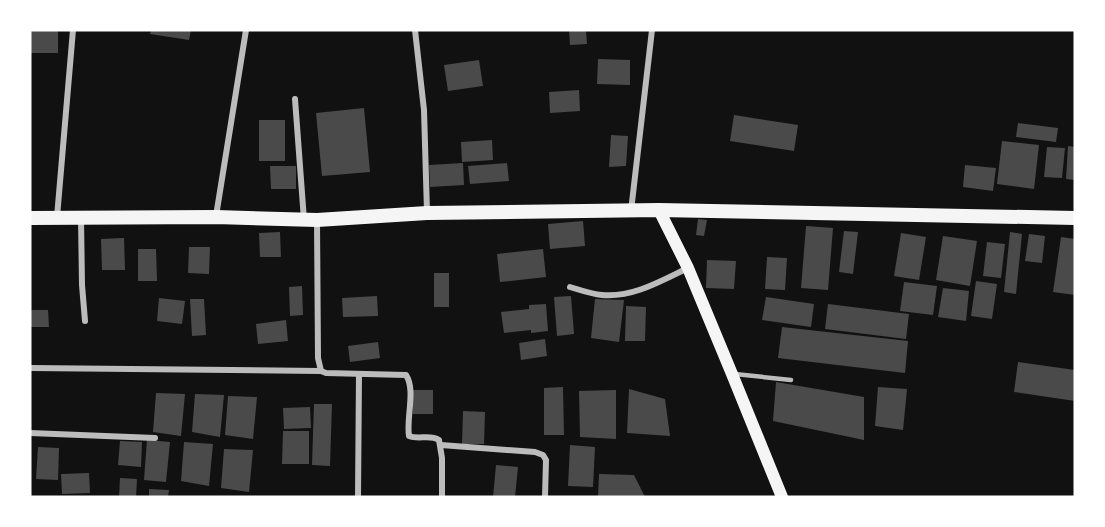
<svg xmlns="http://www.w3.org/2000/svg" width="1105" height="527" font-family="Ubuntu,sans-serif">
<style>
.building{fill:#4a4a4a}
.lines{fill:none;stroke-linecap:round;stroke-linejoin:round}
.service{stroke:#bcbcbc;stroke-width:4.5}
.minor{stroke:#bcbcbc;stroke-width:6}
.secondary{stroke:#f5f5f5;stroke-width:12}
.primary{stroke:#f5f5f5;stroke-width:14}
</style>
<rect width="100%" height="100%" fill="#111"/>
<g class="building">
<rect x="31" y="30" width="27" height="23"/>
<polygon points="151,30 191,30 189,40 150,34"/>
<polygon points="569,30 586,30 587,44 570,45"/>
<polygon points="598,59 630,60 630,85 597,84"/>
<polygon points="479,60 483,86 448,91 444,65"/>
<polygon points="579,90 580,111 550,113 549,92"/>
<polygon points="364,108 370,172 322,176 316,113"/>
<polygon points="734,115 798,125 794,151 730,141"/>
<rect x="259" y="120" width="26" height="41"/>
<polygon points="1018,123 1058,128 1056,142 1016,137"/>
<polygon points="611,135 628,136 626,166 609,167"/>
<polygon points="492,140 493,160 462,162 461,142"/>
<polygon points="1002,141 1039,145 1034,189 997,184"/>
<polygon points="1068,146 1075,147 1075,180 1066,179"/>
<polygon points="1047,147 1065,148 1062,178 1044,177"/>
<polygon points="463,163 464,185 430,187 429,165"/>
<polygon points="507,163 509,181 470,184 468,166"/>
<polygon points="965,165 996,168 993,191 963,187"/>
<polygon points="270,166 296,166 296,189 271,189"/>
<polygon points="698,219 707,220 704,236 696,235"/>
<polygon points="583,221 585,246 550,249 548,224"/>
<polygon points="806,226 833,228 828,290 801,288"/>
<polygon points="844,231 858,232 853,274 839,272"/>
<polygon points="280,232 281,257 260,257 259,233"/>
<polygon points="1010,232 1022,234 1016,294 1004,292"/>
<polygon points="901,233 926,237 919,280 894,276"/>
<polygon points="1029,234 1045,236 1042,263 1025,261"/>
<polygon points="943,236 977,241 970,286 936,280"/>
<polygon points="1061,237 1075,239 1075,295 1053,292"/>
<polygon points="124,238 125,270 102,270 101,239"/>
<polygon points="987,242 1005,244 1001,278 983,276"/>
<polygon points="189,247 210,247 209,274 188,273"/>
<polygon points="138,249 156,249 157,281 138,281"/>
<polygon points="543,249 546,277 500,282 497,254"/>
<polygon points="767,257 787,258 785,290 765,289"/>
<polygon points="707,260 736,261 734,289 706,288"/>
<rect x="434" y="273" width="15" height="34"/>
<polygon points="976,281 997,284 992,319 971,316"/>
<polygon points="904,282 937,286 933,315 900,311"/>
<polygon points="302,286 303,315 290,316 289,287"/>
<polygon points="943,288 969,291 966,321 938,317"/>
<polygon points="377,296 378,316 343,317 342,298"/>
<polygon points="571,296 574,334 557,336 554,297"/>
<polygon points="766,297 814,304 811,327 762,320"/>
<polygon points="159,298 185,301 182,324 157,321"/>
<polygon points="190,299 204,299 206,335 192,336"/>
<polygon points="595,299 624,300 619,342 591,338"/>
<polygon points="546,304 548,331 531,333 531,330 504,333 501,312 529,309 529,305"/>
<polygon points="828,304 909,314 906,339 825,329"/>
<polygon points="626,306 646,307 645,341 625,341"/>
<polygon points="30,310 48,310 49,327 30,327"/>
<polygon points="286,320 288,341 258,344 256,324"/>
<polygon points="782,327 908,341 905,373 778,358"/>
<polygon points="545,339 547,356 521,360 519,343"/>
<polygon points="378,342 380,358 350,362 348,346"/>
<polygon points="1018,362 1075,370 1075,401 1014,392"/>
<polygon points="776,382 864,397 864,440 773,421"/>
<polygon points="563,387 564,435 544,435 544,388"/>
<polygon points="878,387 907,389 903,430 875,426"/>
<polygon points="629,389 665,399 670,436 627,433"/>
<rect x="413" y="390" width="20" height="24"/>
<polygon points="616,390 616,439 580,437 579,391"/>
<polygon points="156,393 185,394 181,436 153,432"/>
<polygon points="195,394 224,395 220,437 192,432"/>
<polygon points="228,396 257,397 253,439 225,435"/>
<polygon points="314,404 332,404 330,466 312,465"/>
<polygon points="310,407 311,428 284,429 283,408"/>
<polygon points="463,411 485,412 484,444 462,444"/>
<polygon points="283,431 309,431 309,464 282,464"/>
<polygon points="147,440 170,442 166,482 144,480"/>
<polygon points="120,441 142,442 141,467 118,465"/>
<polygon points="184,442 213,444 209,486 181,481"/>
<polygon points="570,445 595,447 593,487 568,486"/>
<polygon points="38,447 59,448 58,480 36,479"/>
<polygon points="224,449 253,450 249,492 221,488"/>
<polygon points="496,465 518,467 515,497 493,497"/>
<polygon points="89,473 90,493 62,494 61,474"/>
<polygon points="599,474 634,475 645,497 598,497"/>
<polygon points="120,478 137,479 136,497 119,497"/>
<polygon points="149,489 169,490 168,497 149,497"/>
</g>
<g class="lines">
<polyline class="service" points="735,374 791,380"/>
<g class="minor">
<polyline points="415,30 424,110 427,212"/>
<polyline points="295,99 304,220"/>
<polyline points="631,211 652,30"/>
<polyline points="216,216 246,30"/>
<polyline points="57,217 73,30"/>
<polyline points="81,218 82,285 85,321"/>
<polyline points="317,220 318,358 321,371"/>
<path d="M570,287C580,290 591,294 602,295C632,298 661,281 688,268"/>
<path d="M30,368L321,371L326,373L406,375C416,390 406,418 409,436C419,440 430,434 439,440L442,458V497"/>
<polyline points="30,433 155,438"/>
<polyline points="441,445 535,452 543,455 546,460 545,497"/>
<polyline points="358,497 359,374"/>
</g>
<polyline class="secondary" points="659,210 688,268 732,374 782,497"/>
<polyline class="primary" points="30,218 216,217 317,220 427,213 659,210 1075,218"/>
</g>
<rect width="1105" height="527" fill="none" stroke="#ffffff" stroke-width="63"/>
</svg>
